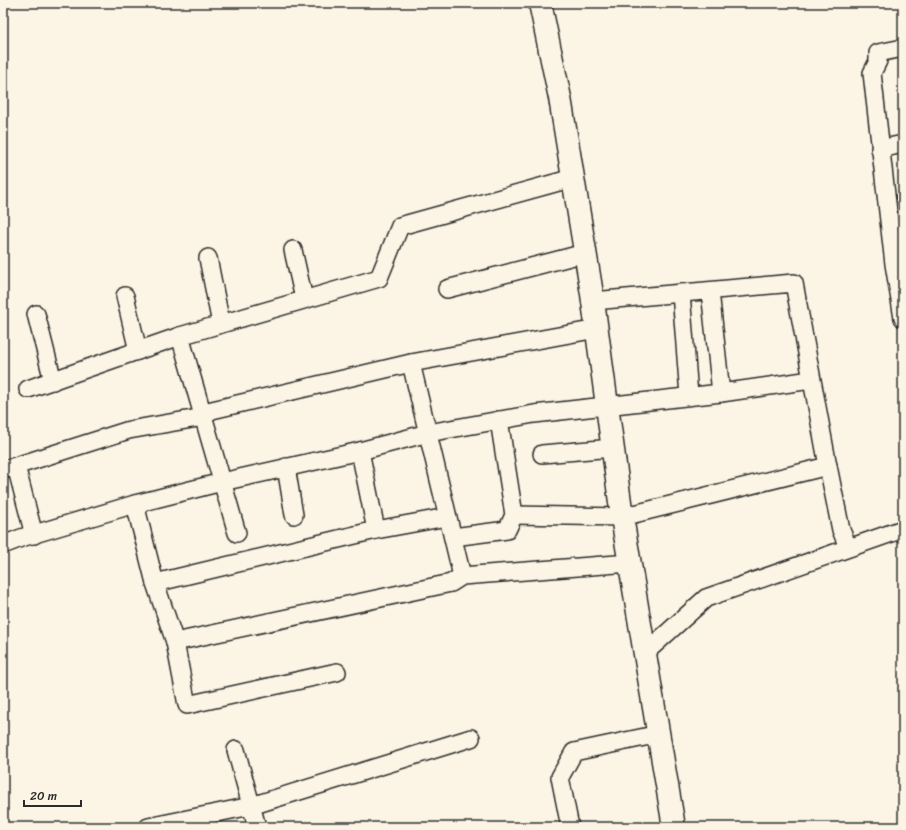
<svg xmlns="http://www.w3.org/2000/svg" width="906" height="830" font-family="Sriracha,sans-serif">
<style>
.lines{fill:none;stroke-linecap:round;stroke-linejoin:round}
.street-casing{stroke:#2b2b2b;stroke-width:20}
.secondary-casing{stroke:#2b2b2b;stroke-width:25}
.street{stroke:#fcf5e5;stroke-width:17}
.secondary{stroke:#fcf5e5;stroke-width:22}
</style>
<rect width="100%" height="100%" fill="#fcf5e5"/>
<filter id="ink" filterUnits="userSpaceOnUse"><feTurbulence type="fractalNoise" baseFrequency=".025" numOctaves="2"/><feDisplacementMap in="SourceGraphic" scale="8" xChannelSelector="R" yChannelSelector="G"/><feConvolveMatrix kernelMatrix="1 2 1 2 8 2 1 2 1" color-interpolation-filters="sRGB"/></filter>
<g filter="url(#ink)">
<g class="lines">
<g class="street-casing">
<g id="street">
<polyline points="903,48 878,53 878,61 872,73 894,264 903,318"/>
<polyline points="880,149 903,144"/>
<polyline points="293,250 304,299"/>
<polyline points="208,258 221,324"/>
<polyline points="447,289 585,253"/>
<polyline points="710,291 721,393"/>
<polyline points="681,293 689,396"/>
<polyline points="125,296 138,351"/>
<polyline points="593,301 794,283 828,466 841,530 848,547"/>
<polyline points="36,314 53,381"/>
<polyline points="180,336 237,533"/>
<polyline points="411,363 462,576"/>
<polyline points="28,389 180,336 379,278 400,226 573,178"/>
<polyline points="360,451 376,530"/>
<polyline points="542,454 613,448"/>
<polyline points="16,466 34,535"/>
<polyline points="286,467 294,515"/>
<polyline points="3,470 129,430 198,418 212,410 411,363 597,329"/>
<polyline points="135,504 155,583 175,642 187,705 337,672"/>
<polyline points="514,515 622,517 828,466"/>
<polyline points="453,537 507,530 514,515 499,420"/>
<polyline points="3,545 21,538 135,504 222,482 360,451 428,433 534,414 721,393 811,380"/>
<polyline points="155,583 376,530 447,517"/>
<polyline points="175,642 451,583 462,576 630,563"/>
<polyline points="645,653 706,598 903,529"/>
<polyline points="236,750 257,827"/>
<polyline points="148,827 251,806 471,738"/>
<polyline points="570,827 560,777 574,752 659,734"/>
</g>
</g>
<g class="secondary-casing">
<polyline id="secondary" points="540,3 560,98 592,294 622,517 674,827"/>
</g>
<use href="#street" class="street"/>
<use href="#secondary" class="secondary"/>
</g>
</g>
<rect width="906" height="830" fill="none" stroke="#fcf5e5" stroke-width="16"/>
<rect x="8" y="8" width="890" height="814" fill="none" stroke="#2b2b2b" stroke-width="1.5" filter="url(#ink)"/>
<path d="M24 800v6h57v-6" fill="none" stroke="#2b2b2b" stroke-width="2"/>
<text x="30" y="800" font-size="12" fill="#2b2b2b" stroke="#fcf5e5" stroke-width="3" paint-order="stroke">20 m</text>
</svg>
